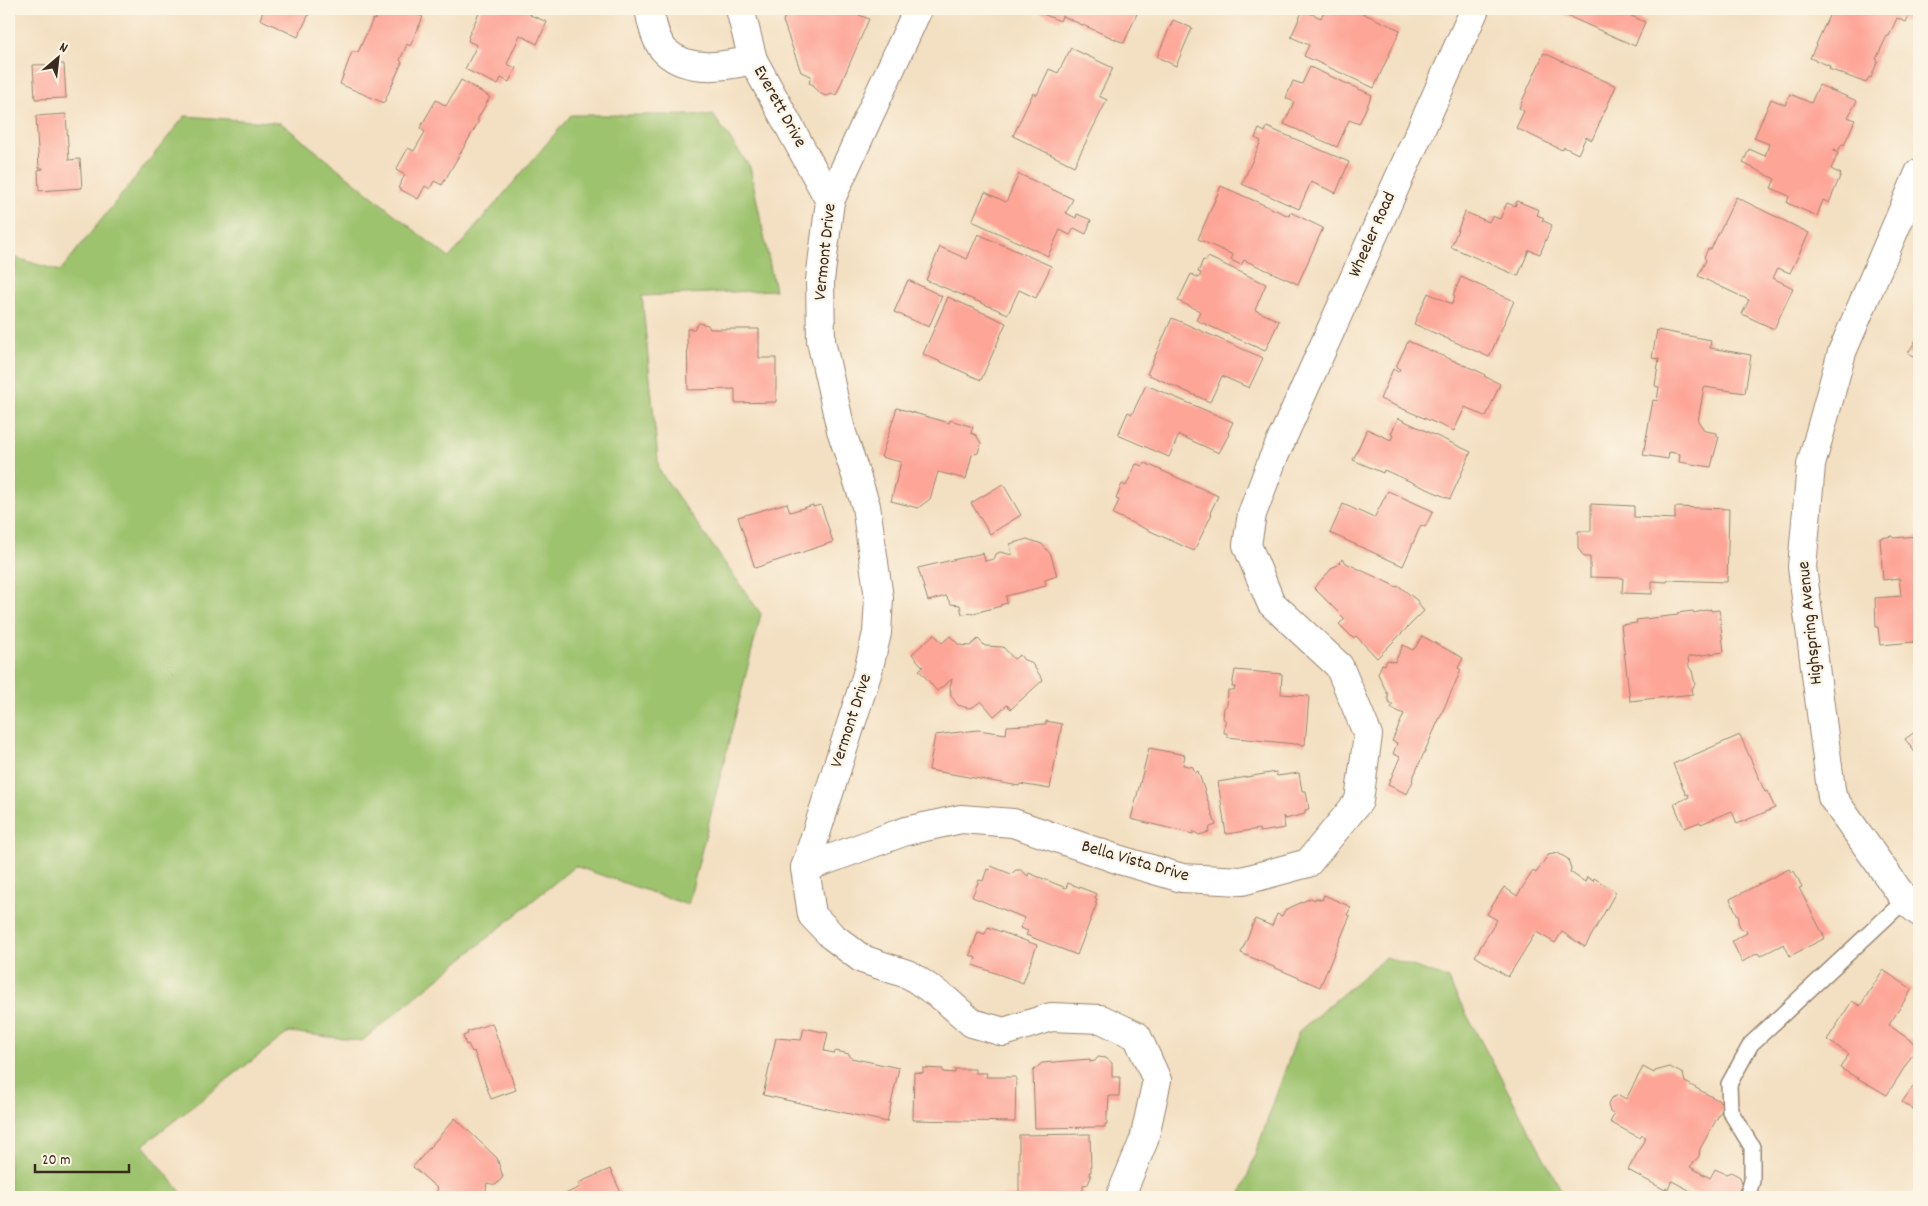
<svg xmlns="http://www.w3.org/2000/svg" width="1928" height="1206" font-family="Dekko,sans-serif">
<style>
.green{fill:#9ec36e;stroke:#6c7646}
.building{fill:#fda597}
.lines{fill:none;stroke-linecap:round;stroke-linejoin:round}
.lane-casing{stroke:#978470;stroke-width:18}
.street-casing{stroke:#978470;stroke-width:30}
.lane{stroke:#fff;stroke-width:15}
.street{stroke:#fff;stroke-width:28}
.labels{text-anchor:middle;dominant-baseline:central;stroke-width:4.5;stroke-linejoin:round;paint-order:stroke}
.street-label{font-size:18px;fill:#3b2a1e;stroke:#fcf5e5}
</style>
<rect width="100%" height="100%" fill="#fcf5e5"/>
<filter id="ink" filterUnits="userSpaceOnUse"><feTurbulence type="fractalNoise" baseFrequency=".02" numOctaves="2"/><feDisplacementMap in="SourceGraphic" scale="10" xChannelSelector="R" yChannelSelector="G"/><feConvolveMatrix kernelMatrix="1 2 1 2 8 2 1 2 1" color-interpolation-filters="sRGB"/></filter>
<filter id="wash" filterUnits="userSpaceOnUse"><feTurbulence type="fractalNoise" baseFrequency=".0096" numOctaves="4" result="noise"/><feDisplacementMap in="SourceGraphic" scale="20" xChannelSelector="R" yChannelSelector="G"/><feGaussianBlur stdDeviation="1.12" result="paint"/><feColorMatrix in="noise" values="0 0 0 0 0 0 0 0 0 0 0 0 0 0 0 0 0 1.4 0 .05"/><feComposite in="paint" operator="in"/></filter>
<g filter="url(#wash)">
<rect width="100%" height="100%" fill="#f3dfc1"/>
<g class="green">
<polygon points="571,115 713,115 750,167 775,290 642,296 659,470 761,614 688,905 575,866 362,1041 289,1032 143,1145 185,1197 9,1197 9,256 60,271 185,116 281,123 449,258"/>
<polygon points="1386,957 1447,978 1565,1197 1240,1197 1299,1031"/>
</g>
<g id="blocks">
<g class="building">
<polygon points="264,9 273,10 273,9 296,9 309,14 298,37 260,19"/>
<polygon points="380,9 405,9 423,17 410,46 407,44 400,60 402,62 384,103 340,84 352,52 358,52 373,19 375,20"/>
<polygon points="481,9 533,9 530,15 547,22 537,44 520,35 507,64 516,68 509,82 501,78 498,85 465,69 477,45 468,41 469,38 468,37"/>
<polygon points="788,9 845,9 869,19 836,95 831,93 830,95 826,96 821,94 813,87 814,85 809,83 811,76 801,72 783,21"/>
<polygon points="1031,9 1139,9 1124,43 1062,16 1060,21"/>
<polygon points="1325,9 1353,9 1400,30 1374,88 1304,56 1309,45 1291,37 1303,10 1321,18"/>
<polygon points="1552,9 1627,9 1625,13 1645,22 1635,46"/>
<polygon points="1832,9 1912,9 1906,22 1897,18 1889,36 1887,36 1876,59 1878,60 1871,78 1869,77 1866,83 1829,69 1830,66 1810,58"/>
<polygon points="1173,20 1192,28 1176,66 1157,57"/>
<polygon points="1071,48 1113,68 1099,96 1107,100 1074,166 1013,136 1033,93 1037,95 1049,69 1058,73"/>
<polygon points="1544,53 1616,86 1592,140 1586,137 1578,154 1564,147 1562,150 1516,128 1524,111 1519,108"/>
<polygon points="64,64 66,98 35,99 33,65"/>
<polygon points="1310,67 1372,95 1359,124 1349,120 1337,147 1284,124 1294,102 1286,98 1293,81 1302,84"/>
<polygon points="461,80 490,97 477,120 479,121 442,185 434,181 430,189 425,186 418,199 398,188 405,175 396,170 408,148 414,151 425,132 420,128 436,100 446,106"/>
<polygon points="1819,85 1857,101 1848,117 1855,120 1844,145 1842,144 1838,151 1834,149 1834,151 1838,153 1831,169 1841,174 1829,203 1823,200 1817,216 1787,203 1789,196 1771,188 1775,179 1743,163 1749,149 1765,156 1769,144 1754,138 1771,99 1785,105 1790,94 1811,103"/>
<polygon points="66,114 69,160 80,159 82,188 39,191 38,170 43,169 43,168 39,168 36,116"/>
<polygon points="1267,127 1349,162 1336,193 1311,182 1299,209 1242,184 1261,141 1255,138 1259,129 1265,132"/>
<polygon points="1019,174 1073,199 1066,213 1076,218 1077,214 1091,220 1086,234 1074,228 1070,235 1060,230 1048,256 972,221 985,192 1006,202"/>
<polygon points="1221,186 1289,216 1290,212 1323,228 1298,284 1244,260 1241,265 1231,260 1233,255 1198,239"/>
<polygon points="1736,197 1809,233 1790,273 1778,268 1773,278 1793,288 1774,329 1742,314 1749,300 1698,276 1706,260 1704,257 1708,249 1711,249"/>
<polygon points="1517,201 1539,210 1537,215 1544,218 1542,220 1552,225 1540,254 1529,250 1518,276 1451,247 1465,212 1489,222 1492,216 1500,219 1507,203 1515,206"/>
<polygon points="978,234 1051,266 1036,298 1019,290 1008,314 926,280 940,247 967,259"/>
<polygon points="1208,257 1266,284 1255,310 1279,321 1265,351 1196,320 1200,311 1178,301 1191,274 1199,278 1201,273 1198,272 1203,260 1206,261"/>
<polygon points="1461,277 1514,301 1489,357 1414,324 1428,293 1452,304 1455,296 1453,295"/>
<polygon points="908,280 942,296 929,327 894,312"/>
<polygon points="948,297 1006,323 981,380 923,354"/>
<polygon points="1172,318 1263,358 1249,388 1222,376 1210,402 1147,374"/>
<polygon points="699,323 708,325 710,329 759,329 759,358 776,358 776,402 735,403 735,389 688,390 687,329 694,329"/>
<polygon points="1657,330 1711,340 1710,348 1751,355 1745,393 1704,387 1698,421 1705,431 1717,433 1717,437 1719,437 1711,467 1679,462 1680,454 1669,452 1668,459 1643,455 1653,400 1657,401 1659,387 1655,386 1659,359 1652,358"/>
<polygon points="1919,335 1919,360 1908,353"/>
<polygon points="1408,341 1480,372 1485,375 1484,376 1500,384 1486,417 1465,407 1454,431 1380,399 1393,369 1398,372 1400,369 1396,367"/>
<polygon points="1146,385 1233,422 1228,433 1229,434 1219,453 1179,435 1169,457 1118,435 1128,412 1132,414"/>
<polygon points="897,408 949,423 950,420 973,427 971,433 976,435 981,443 978,453 972,455 966,479 938,472 930,499 918,508 891,501 901,462 881,457"/>
<polygon points="1398,418 1471,452 1450,499 1384,470 1383,473 1353,460 1367,429 1391,440 1393,435 1391,434"/>
<polygon points="1145,463 1218,496 1210,513 1212,514 1194,551 1113,514 1119,500 1116,499 1122,484 1126,486 1136,464 1143,466"/>
<polygon points="1003,484 1021,515 990,534 971,503"/>
<polygon points="1388,491 1433,511 1425,527 1421,525 1403,566 1330,533 1343,504 1374,518"/>
<polygon points="787,503 790,512 813,505 813,507 821,505 833,542 755,568 738,517"/>
<polygon points="1591,504 1634,506 1634,517 1675,519 1675,507 1729,509 1727,582 1668,580 1667,582 1652,581 1652,594 1622,593 1623,578 1590,577 1590,557 1584,557 1578,548 1578,531 1591,531"/>
<polygon points="1893,536 1893,538 1919,536 1919,640 1914,641 1914,642 1880,645 1878,627 1876,627 1875,598 1901,596 1899,578 1883,580 1880,538"/>
<polygon points="1027,539 1042,544 1051,555 1057,576 1045,580 1046,586 1006,596 1007,603 1000,605 1001,606 974,613 962,614 960,605 951,604 946,596 928,601 918,568 983,553 985,561 994,559 996,554 1000,552 1012,555 1010,544"/>
<polygon points="1343,559 1346,563 1397,587 1399,586 1419,602 1419,605 1424,611 1377,658 1356,636 1353,638 1339,624 1345,619 1314,588 1334,566 1335,567"/>
<polygon points="1711,609 1711,611 1719,610 1724,652 1688,657 1689,667 1692,671 1695,684 1692,689 1693,694 1630,701 1621,625 1637,623 1636,620 1678,615 1677,613 1693,611 1694,613"/>
<polygon points="934,634 942,643 950,636 959,645 970,646 978,639 985,646 1003,647 1014,659 1020,655 1024,660 1031,662 1043,680 1011,709 1007,705 994,716 981,701 973,707 968,708 958,705 951,696 950,687 952,679 937,691 919,670 923,667 912,654"/>
<polygon points="1422,636 1463,658 1458,668 1461,670 1412,780 1413,781 1407,794 1388,785 1400,757 1393,754 1397,743 1392,741 1404,714 1391,708 1393,704 1390,704 1387,697 1389,697 1378,674 1382,664 1385,665 1387,660 1395,662 1403,645 1413,650 1414,648 1415,648"/>
<polygon points="1235,670 1282,674 1281,694 1309,696 1305,745 1227,737 1227,733 1224,733 1225,722 1227,722 1223,718 1224,708 1227,705 1228,690 1234,690 1235,687 1232,687"/>
<polygon points="1046,721 1062,724 1050,789 1020,784 1019,786 929,770 935,735 978,730 1006,734 1007,726 1046,724"/>
<polygon points="1919,729 1919,758 1905,739"/>
<polygon points="1740,735 1765,792 1767,791 1775,808 1737,824 1732,811 1701,824 1700,822 1684,828 1674,804 1689,797 1688,794 1686,795 1673,764"/>
<polygon points="1149,748 1185,755 1183,765 1193,767 1195,773 1198,771 1216,825 1210,827 1209,832 1199,835 1193,831 1193,834 1131,819"/>
<polygon points="1276,772 1277,776 1299,773 1302,791 1306,791 1309,809 1305,810 1305,814 1285,819 1283,816 1285,828 1260,832 1259,829 1226,834 1218,782"/>
<polygon points="1919,784 1919,794 1914,788"/>
<polygon points="1558,853 1568,859 1571,869 1570,872 1585,882 1587,877 1593,881 1594,878 1616,892 1585,947 1562,932 1555,943 1536,932 1508,977 1475,956 1497,920 1487,914 1504,887 1517,896 1533,871 1536,873 1548,855"/>
<polygon points="991,866 1011,874 1016,870 1021,870 1028,876 1029,873 1066,888 1068,883 1097,894 1095,898 1097,899 1095,903 1097,903 1077,955 1026,935 1028,931 1020,928 1025,918 972,897 979,880 983,881 987,869 990,870"/>
<polygon points="1789,869 1791,872 1794,871 1802,887 1799,888 1825,938 1790,956 1784,944 1760,956 1758,953 1742,962 1732,941 1747,933 1746,930 1741,929 1738,922 1739,918 1730,899"/>
<polygon points="1324,895 1351,907 1347,915 1350,916 1320,987 1241,953 1255,919 1272,926 1277,914 1282,916 1285,910 1311,898 1315,900 1316,898 1322,900"/>
<polygon points="988,927 1037,945 1023,983 973,965 976,958 970,955 978,932 985,934"/>
<polygon points="1883,970 1912,989 1889,1025 1918,1046 1887,1095 1840,1068 1849,1054 1827,1040 1852,1001 1860,1006"/>
<polygon points="492,1023 516,1090 491,1099 474,1051 472,1052 468,1044 466,1045 463,1036 468,1034 467,1032"/>
<polygon points="804,1028 828,1033 824,1051 834,1053 836,1051 849,1054 851,1058 899,1068 887,1122 763,1095 776,1038 801,1040"/>
<polygon points="1098,1057 1106,1058 1112,1063 1112,1077 1120,1077 1119,1096 1109,1096 1108,1112 1107,1111 1107,1124 1105,1124 1105,1127 1035,1128 1033,1071 1042,1063 1090,1059 1090,1062 1095,1061"/>
<polygon points="1643,1067 1654,1073 1655,1071 1670,1067 1683,1074 1685,1082 1725,1104 1700,1149 1699,1156 1690,1167 1710,1178 1715,1169 1726,1174 1731,1172 1740,1177 1742,1185 1735,1197 1699,1197 1700,1196 1672,1181 1668,1189 1666,1188 1665,1190 1628,1170 1646,1137 1642,1135 1640,1138 1610,1122 1614,1115 1610,1112 1608,1105 1611,1098 1619,1095 1626,1099"/>
<polygon points="923,1068 943,1069 943,1072 955,1073 955,1069 975,1069 975,1073 987,1073 986,1077 1016,1077 1015,1122 913,1120 914,1072 923,1073"/>
<polygon points="1919,1078 1919,1114 1902,1102"/>
<polygon points="455,1118 497,1158 503,1177 496,1185 487,1183 485,1197 439,1197 435,1193 438,1189 413,1167"/>
<polygon points="1090,1134 1091,1172 1089,1172 1091,1177 1088,1184 1083,1185 1083,1196 1079,1197 995,1197 995,1196 1019,1195 1019,1135"/>
<polygon points="610,1169 623,1197 565,1197 563,1195 580,1187 578,1183"/>
</g>
</g>
</g>
<g filter="url(#ink)">
<use href="#blocks" fill-opacity="0" stroke="#978470" stroke-width="1"/>
<g class="lines">
<g class="lane-casing">
<polyline id="lane" points="1747,1197 1752,1181 1752,1147 1730,1111 1729,1084 1751,1044 1905,900"/>
</g>
<g class="street-casing">
<g id="street">
<path d="M649,9C652,23 655,42 666,52C689,73 726,66 753,60"/>
<polyline points="740,9 753,60 830,201"/>
<polyline points="918,9 830,201 820,280 821,341 841,430 866,506 879,598 877,633 868,671 805,868 812,915 832,936 862,959 910,975 945,999 972,1023 1004,1032 1051,1017 1101,1019 1137,1036 1157,1080 1144,1140 1120,1197"/>
<polyline points="1919,173 1842,352 1811,465 1802,567 1832,797 1905,900 1919,912"/>
<polyline points="805,868 906,831 961,819 1013,823 1120,860 1182,878 1242,881 1308,863 1359,801 1368,735 1339,666 1271,603 1247,545 1252,514 1272,461 1475,9"/>
</g>
</g>
<use href="#lane" class="lane"/>
<use href="#street" class="street"/>
</g>
</g>
<g class="labels">
<g class="street-label">
<text transform="translate(779 107) rotate(61)">Everett Drive</text>
<text transform="translate(1373 235) rotate(-66)">Wheeler Road</text>
<text transform="translate(826 252) rotate(-84)">Vermont Drive</text>
<text transform="translate(1811 623) rotate(-96)">Highspring Avenue</text>
<text transform="translate(852 721) rotate(-72)">Vermont Drive</text>
<text transform="translate(1135 862) rotate(16)">Bella Vista Drive</text>
</g>
</g>
<rect width="1928" height="1206" fill="none" stroke="#fcf5e5" stroke-width="30"/>
<g transform="translate(58 58) rotate(28)" stroke="#fcf5e5" stroke-width="4" paint-order="stroke">
<path d="M0-4L9 19L0 12L-9 19Z" fill="#3b2a1e"/>
<text y="-8" font-size="14" font-weight="bold" text-anchor="middle" fill="#3b2a1e">N</text>
</g>
<path d="M35 1164v8h94v-8" fill="none" stroke="#3b2a1e" stroke-width="2.5"/>
<text x="42" y="1164" font-size="15" fill="#3b2a1e" stroke="#fcf5e5" stroke-width="4" paint-order="stroke">20 m</text>
</svg>
